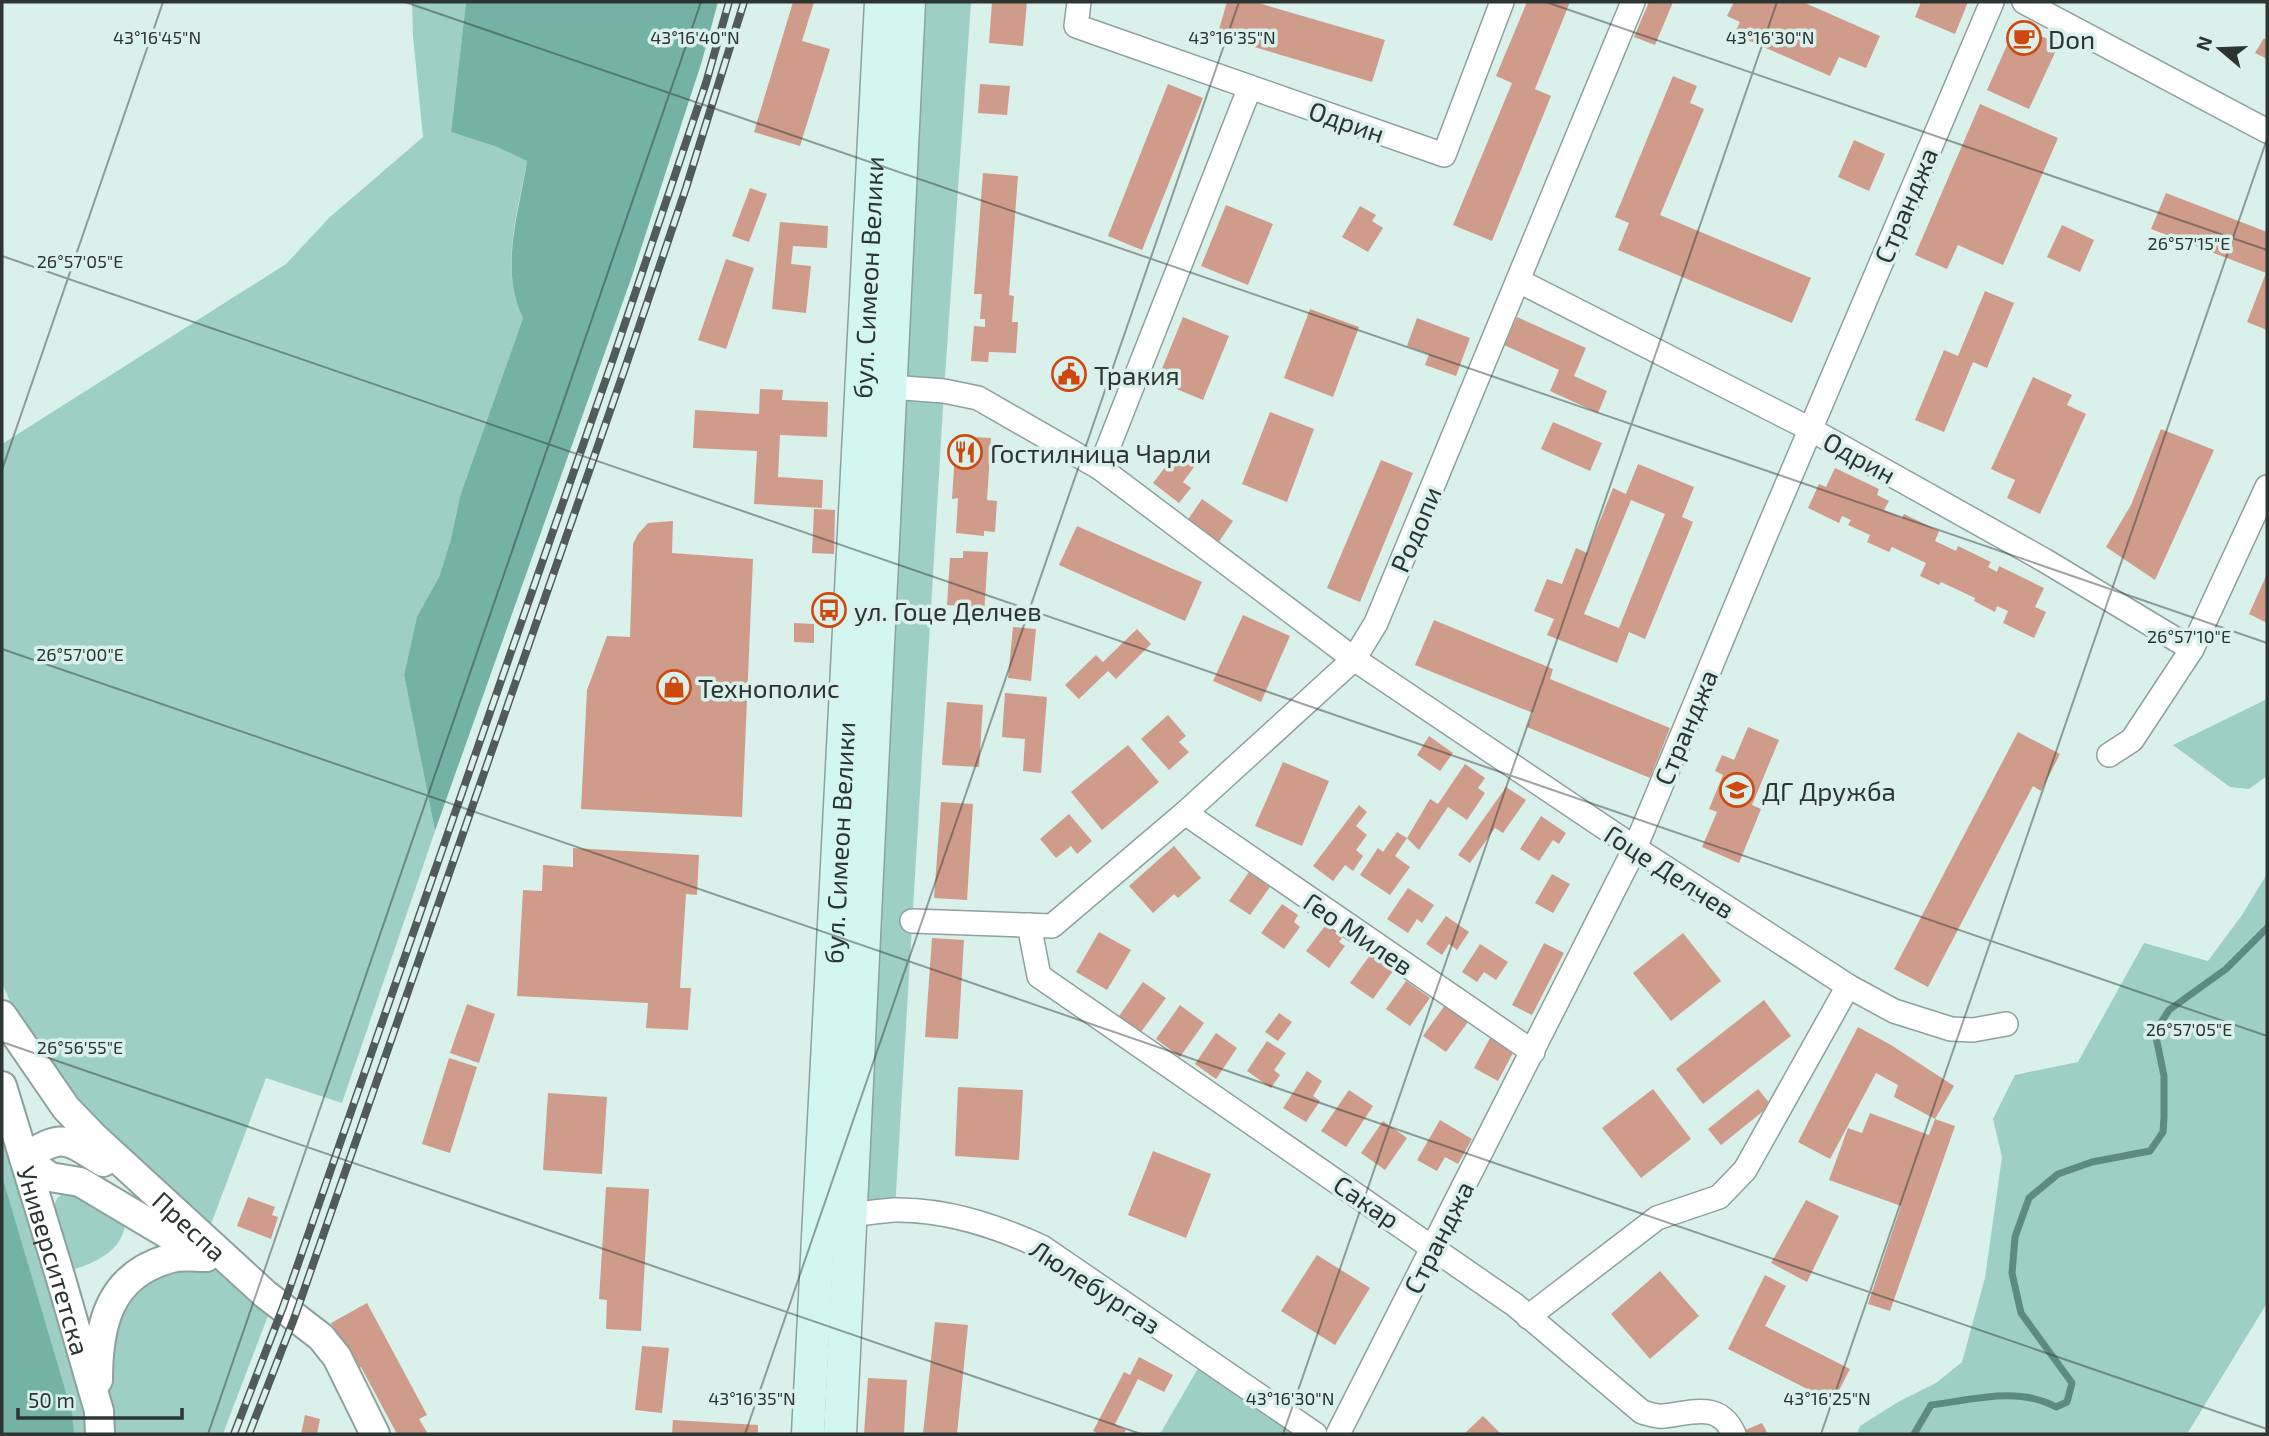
<svg xmlns="http://www.w3.org/2000/svg" width="2269" height="1436" font-family="'Exo 2',sans-serif">
<style>
.green{fill:#9dcfc5}
.forest{fill:#74b2a6}
.lines{fill:none;stroke-linecap:round;stroke-linejoin:round}
.stream{stroke:#5d8a82;stroke-width:7}
.building{fill:#cf9c8b;fill-rule:evenodd}
.minor-casing{stroke:#8da19d;stroke-width:26}
.tertiary-casing{stroke:#8da19d;stroke-width:32}
.secondary-casing{stroke:#8da19d;stroke-width:35}
.minor{stroke:#fff;stroke-width:23}
.tertiary{stroke:#fff;stroke-width:28}
.secondary{stroke:#d3f6f0;stroke-width:32}
.rail-casing{stroke:#515c5a;stroke-width:8}
.rail{stroke:#daf0eb;stroke-width:5;stroke-dasharray:16;stroke-linecap:butt}
.ticks{fill:none;stroke:#2d3533;stroke-width:2;stroke-opacity:0.45}
.labels{text-anchor:middle;dominant-baseline:central;stroke-width:7;stroke-linejoin:round;paint-order:stroke}
.poi-label{font-size:26px;fill:#2d3533;stroke:#daf0eb;text-anchor:start}
.street-label{font-size:26px;fill:#2d3533;stroke:#daf0eb}
.ticks-label{font-size:18px;text-anchor:middle;fill:#2d3533;stroke:#daf0eb;stroke-width:7;stroke-linejoin:round;paint-order:stroke}
</style>
<rect width="100%" height="100%" fill="#daf0eb"/>
<g class="green">
<path d="M412,2H466L451,132L497,147L527,161C518,211 499,270 523,318L460,496L451,539L439,577L417,618L404,675L435,831L342,1103L266,1078L205,1240L274,1300L223,1434H2V1086L98,1407L118,1294L205,1240L42,1075L2,983V444L286,264L330,217L423,137L413,36Z"/>
<polygon points="909,2 971,2 944,391 895,1210 850,1215"/>
<polygon points="2267,699 2267,776 2249,789 2230,787 2173,745"/>
<polygon points="2267,874 2267,1303 2187,1434 1857,1434 1860,1426 1898,1402 1936,1383 1962,1362 1985,1278 2002,1157 1993,1119 2015,1075 2078,1062 2144,943 2208,961 2242,915"/>
<path d="M71,1188L125,1221C125,1248 98,1262 75,1269L63,1263L51,1215L57,1198Z"/>
<polygon points="1204,1358 1315,1434 1160,1434"/>
</g>
<g class="forest">
<path d="M466,2H718L702,61L632,276L435,831L404,675L417,617L439,577L451,539L460,496L523,318C499,270 519,212 527,161L497,147L451,132Z"/>
<polygon points="2,1176 72,1413 74,1434 2,1434"/>
</g>
<g class="lines">
<path class="stream" d="M1914,1434L1931,1405C1972,1400 2018,1386 2056,1407L2067,1402L2072,1383L2021,1313L2012,1273L2015,1237L2029,1198L2058,1174L2092,1162L2150,1151L2163,1132L2164,1118V1076L2155,1032L2169,1010L2226,969L2267,928"/>
</g>
<g class="building">
<polygon points="793,2 814,2 802,41 830,49 800,146 754,132"/>
<polygon points="992,2 1027,2 1023,46 989,43"/>
<polygon points="1227,2 1255,2 1385,40 1372,82 1217,36"/>
<polygon points="1527,2 1570,2 1535,89 1551,96 1492,241 1453,225 1512,83 1496,76"/>
<polygon points="1649,2 1673,2 1655,45 1634,37"/>
<polygon points="1734,2 1803,2 1880,36 1866,68 1839,57 1830,76 1734,34 1740,22 1727,16"/>
<polygon points="1921,2 1968,2 1955,34 1915,17"/>
<polygon points="2016,25 2059,44 2029,109 1987,90"/>
<polygon points="2264,38 2267,40 2267,59 2255,53"/>
<polygon points="1673,76 1697,86 1690,103 1704,109 1660,215 1811,278 1792,323 1618,250 1629,223 1615,217"/>
<polygon points="980,84 1010,86 1007,115 978,113"/>
<polygon points="1168,84 1203,98 1142,250 1108,236"/>
<polygon points="1980,104 2058,138 2003,265 1958,245 1947,269 1915,255"/>
<polygon points="1854,140 1885,154 1869,191 1838,177"/>
<polygon points="983,173 1018,176 1009,295 1014,296 1012,322 1018,322 1016,353 989,352 988,362 971,361 974,326 985,327 985,319 980,319 982,294 974,294"/>
<polygon points="750,188 767,194 749,242 732,236"/>
<polygon points="2166,193 2267,232 2267,330 2247,322 2266,273 2151,229"/>
<polygon points="1226,205 1273,224 1248,285 1201,266"/>
<polygon points="1360,206 1376,215 1372,221 1383,228 1368,252 1342,237"/>
<polygon points="780,222 828,226 827,248 793,246 791,264 811,266 806,313 772,309"/>
<polygon points="2062,225 2094,240 2080,272 2047,257"/>
<polygon points="726,259 754,268 726,349 698,340"/>
<polygon points="1985,291 2014,303 1987,368 1973,362 1944,432 1915,420 1944,350 1958,356"/>
<polygon points="1310,309 1359,327 1333,397 1284,378"/>
<polygon points="1183,317 1229,336 1203,400 1157,381"/>
<polygon points="1517,317 1586,348 1574,376 1607,391 1598,413 1550,391 1559,370 1504,345"/>
<polygon points="1417,318 1470,338 1456,376 1425,365 1429,354 1407,346"/>
<polygon points="2033,377 2072,395 2067,405 2086,414 2040,514 2007,498 2015,480 1991,469"/>
<polygon points="760,389 783,390 782,400 828,402 827,437 780,435 778,477 823,480 822,508 754,504 757,451 693,448 695,410 759,414"/>
<polygon points="1270,412 1314,429 1287,502 1242,484"/>
<polygon points="1553,422 1602,443 1590,471 1541,449"/>
<polygon points="2161,429 2214,450 2155,580 2106,547 2131,505"/>
<polygon points="956,436 991,438 987,500 997,501 995,532 984,531 984,536 956,533 958,498 952,499"/>
<polygon points="1176,453 1194,467 1183,482 1191,488 1179,503 1153,483"/>
<polygon points="1381,460 1413,473 1360,602 1327,588"/>
<path d="M1638,464L1694,487L1682,517L1693,522L1645,639L1629,632L1617,663L1547,635L1554,619L1534,611L1547,579L1562,584L1576,548L1587,553L1613,488L1626,494ZM1631,500L1665,514L1619,628L1584,614Z"/>
<polygon points="1835,468 1879,489 1877,495 1889,501 1884,510 1902,518 1904,514 1939,531 1935,541 1956,551 1958,546 1991,562 1988,567 1997,572 1999,566 2044,588 2035,607 2046,612 2034,638 2003,623 2008,611 1997,606 1995,612 1974,601 1975,598 1941,582 1939,585 1920,576 1926,563 1892,547 1889,552 1867,542 1870,535 1848,525 1851,520 1842,516 1839,523 1808,508 1819,484 1826,487"/>
<polygon points="1202,499 1233,521 1218,543 1187,521"/>
<polygon points="814,509 835,510 834,554 812,553"/>
<polygon points="673,521 672,553 753,559 742,817 581,809 587,690 607,636 630,637 633,544 638,534 648,523"/>
<polygon points="1077,526 1202,582 1185,621 1059,565"/>
<polygon points="963,551 988,552 984,615 961,614 961,606 947,605 950,558 963,558"/>
<polygon points="2267,574 2267,623 2249,614"/>
<polygon points="1243,615 1290,636 1261,702 1213,681"/>
<polygon points="1434,620 1553,669 1550,679 1670,728 1650,778 1527,727 1533,713 1415,665"/>
<polygon points="794,623 814,624 814,643 794,642"/>
<polygon points="1013,627 1036,629 1031,681 1008,678"/>
<polygon points="1137,629 1151,644 1116,679 1108,671 1079,699 1065,685 1096,655 1103,662"/>
<polygon points="1005,693 1047,697 1041,773 1023,771 1025,739 1002,737"/>
<polygon points="947,702 983,705 979,767 942,765"/>
<polygon points="1168,715 1186,736 1179,742 1189,752 1169,770 1141,739"/>
<polygon points="1748,727 1779,740 1752,805 1761,809 1739,863 1702,847 1717,812 1709,809 1723,775 1715,771 1722,755 1734,760"/>
<polygon points="2018,732 2060,754 2041,791 2033,786 1928,987 1894,969"/>
<polygon points="1429,736 1453,753 1440,771 1417,755"/>
<polygon points="1128,745 1159,782 1102,830 1071,792"/>
<polygon points="1283,762 1329,781 1302,846 1255,826"/>
<polygon points="1465,764 1485,778 1478,788 1485,793 1467,820 1448,807 1419,850 1407,838 1430,799 1438,804"/>
<polygon points="1506,787 1526,800 1503,833 1495,828 1470,863 1458,855"/>
<polygon points="941,802 973,804 967,900 934,898"/>
<polygon points="1359,805 1367,812 1356,826 1367,835 1356,850 1363,856 1353,871 1345,865 1333,881 1313,866"/>
<polygon points="1069,814 1092,841 1077,854 1071,846 1056,858 1040,839"/>
<polygon points="1541,816 1566,833 1559,844 1553,840 1539,861 1520,849"/>
<polygon points="1397,832 1407,838 1395,856 1410,867 1390,895 1360,875 1378,848 1383,852"/>
<polygon points="1174,846 1201,878 1178,898 1174,894 1153,913 1129,886"/>
<polygon points="573,848 699,855 697,895 686,894 680,988 691,988 688,1030 646,1028 648,1003 517,996 523,890 542,891 543,865 573,867"/>
<polygon points="1249,872 1270,887 1250,915 1229,901"/>
<polygon points="1552,874 1570,884 1553,913 1535,903"/>
<polygon points="1408,888 1434,905 1422,923 1417,919 1408,933 1387,919"/>
<polygon points="1282,904 1298,915 1294,922 1300,927 1284,949 1261,933"/>
<polygon points="1446,916 1469,932 1457,950 1449,944 1442,955 1426,944"/>
<polygon points="1328,922 1345,934 1339,942 1345,946 1329,968 1306,951"/>
<polygon points="1099,932 1131,950 1107,990 1076,972"/>
<polygon points="1683,933 1721,981 1671,1021 1633,973"/>
<polygon points="932,938 964,940 958,1039 925,1037"/>
<polygon points="1544,943 1564,953 1532,1015 1512,1005"/>
<polygon points="1480,944 1508,962 1496,980 1484,972 1477,982 1462,972"/>
<polygon points="1370,955 1393,971 1373,999 1350,983"/>
<polygon points="1406,981 1430,998 1410,1026 1386,1009"/>
<polygon points="1143,982 1166,998 1141,1032 1119,1016"/>
<polygon points="1764,1000 1791,1036 1703,1104 1676,1069"/>
<polygon points="467,1004 495,1014 479,1063 450,1053"/>
<polygon points="1180,1005 1204,1023 1180,1057 1156,1039"/>
<polygon points="1445,1005 1468,1022 1446,1052 1423,1036"/>
<polygon points="1279,1013 1292,1022 1278,1041 1265,1032"/>
<polygon points="1858,1027 1891,1045 1954,1086 1935,1119 1894,1097 1898,1085 1876,1073 1830,1159 1798,1142"/>
<polygon points="1216,1033 1237,1048 1216,1079 1195,1064"/>
<polygon points="1490,1038 1514,1051 1498,1081 1474,1068"/>
<polygon points="1267,1041 1286,1053 1274,1070 1280,1075 1271,1088 1247,1071"/>
<polygon points="449,1058 477,1067 450,1153 422,1144"/>
<polygon points="1307,1071 1322,1081 1313,1096 1320,1101 1306,1122 1283,1108"/>
<polygon points="958,1087 1023,1090 1019,1160 955,1156"/>
<polygon points="1653,1089 1691,1139 1641,1178 1602,1128"/>
<polygon points="1758,1089 1771,1105 1721,1145 1708,1129"/>
<polygon points="1349,1090 1373,1106 1346,1147 1321,1131"/>
<polygon points="548,1093 607,1097 602,1174 543,1170"/>
<polygon points="1870,1113 1929,1135 1935,1119 1955,1126 1890,1311 1868,1304 1901,1206 1829,1180 1848,1128 1862,1133"/>
<polygon points="1440,1120 1472,1139 1458,1164 1445,1157 1437,1171 1417,1160"/>
<polygon points="1383,1121 1407,1138 1385,1170 1361,1153"/>
<polygon points="1153,1151 1211,1174 1186,1238 1128,1215"/>
<polygon points="606,1187 649,1189 641,1331 606,1329 607,1300 599,1299"/>
<polygon points="248,1197 275,1207 272,1215 278,1217 271,1239 237,1226"/>
<polygon points="1806,1200 1839,1216 1807,1282 1771,1263"/>
<polygon points="1317,1255 1370,1288 1335,1345 1281,1311"/>
<polygon points="1660,1271 1699,1316 1650,1359 1611,1314"/>
<polygon points="1765,1275 1786,1286 1765,1326 1850,1369 1833,1402 1728,1349"/>
<polygon points="367,1303 427,1415 419,1419 428,1434 397,1434 361,1367 357,1370 331,1323"/>
<polygon points="935,1322 968,1325 957,1434 923,1434"/>
<polygon points="642,1346 669,1348 662,1413 635,1410"/>
<polygon points="1139,1357 1173,1375 1164,1392 1138,1379 1115,1424 1126,1430 1124,1434 1099,1434 1093,1431 1124,1372 1130,1375"/>
<polygon points="868,1378 907,1380 904,1434 864,1434"/>
<polygon points="305,1415 320,1419 317,1434 301,1434"/>
<polygon points="1483,1416 1501,1434 1464,1434"/>
<polygon points="673,1420 758,1425 758,1434 672,1434"/>
<polygon points="1762,1423 1768,1434 1747,1434 1745,1430"/>
</g>
<g class="lines">
<g class="minor-casing">
<g id="minor">
<polyline points="1079,2 1076,26 1444,155 1502,2"/>
<polyline points="2024,2 2267,131"/>
<polyline points="1519,281 1810,429 2044,560 2192,649"/>
<polyline points="877,386 944,391 978,398 1100,468 1354,659 1635,848 1848,986 1894,1011 1951,1029 1973,1030 2006,1024"/>
<polyline points="1100,468 1250,87"/>
<polyline points="2109,755 2132,740 2192,649 2267,487"/>
<polyline points="1185,813 1533,1052"/>
<polyline points="912,921 1052,926 1185,813 1354,659 1376,623 1633,2"/>
<path d="M1029,925L1039,976L1515,1305L1642,1412C1649,1414 1657,1417 1664,1416C1692,1413 1719,1401 1734,1434"/>
<path d="M850,1215C865,1213 880,1211 894,1210C946,1209 996,1226 1042,1247L1315,1434"/>
<polyline points="1528,1317 1657,1218 1719,1197 1745,1170 1848,986"/>
<polyline points="1338,1434 1635,848 1768,529 1992,2"/>
</g>
</g>
<g class="tertiary-casing">
<g id="tertiary">
<path id="s1" d="M2,1015L66,1108L94,1137L265,1294L321,1337L337,1357L375,1434"/>
<path id="s2" d="M2,1086L61,1279L99,1411L100,1434"/>
<path d="M103,1162C65,1138 63,1133 24,1158L50,1177L80,1182L206,1257"/>
<path d="M98,1380C98,1325 109,1276 168,1259C179,1255 194,1257 206,1257"/>
</g>
</g>
<g class="secondary-casing">
<g id="secondary">
<path id="s3" d="M808,1434L881,2"/>
<polyline points="840,1434 909,2"/>
</g>
</g>
<use href="#minor" class="minor"/>
<use href="#tertiary" class="tertiary"/>
<use href="#secondary" class="secondary"/>
<g class="rail-casing">
<g id="rail">
<polyline points="234,1434 283,1307 613,359 706,83 729,2"/>
<polyline points="249,1434 295,1316 624,371 686,188 744,2"/>
</g>
</g>
<use href="#rail" class="rail"/>
</g>
<path class="ticks" d="M405,2L2267,643M1546,2L2267,250M2,256L2267,1036M2,470L163,2M2,649L2267,1429M2,1042L1141,1434M208,1434L701,2M745,1434L1239,2M1283,1434L1777,2M1821,1434L2267,139"/>
<defs>
<g id="cafe-ring" transform="scale(1.75)"><circle r="9.5" fill="#daf0eb" stroke="#cf490f" stroke-width="1.5"/><path d="M-5.5-4.5H6V0H3Q3 3.5 0 3.5H-2.5Q-5.5 3.5-5.5 0ZM3-3.2v2h1.7v-2ZM-6 4.5H4V6H-6Z" fill="#cf490f"/></g>
<g id="civic-ring" transform="scale(1.75)"><circle r="9.5" fill="#daf0eb" stroke="#cf490f" stroke-width="1.5"/><path d="M-.6-6.5H3V-4.5H.6V-3L4-1V1h2V6H-6V1h2V-1L-.6-3ZM-1.2 2.5V6h2.4V2.5Z" fill="#cf490f"/></g>
<g id="restaurant-ring" transform="scale(1.75)"><circle r="9.5" fill="#daf0eb" stroke="#cf490f" stroke-width="1.5"/><path d="M-5-6h1v4h1v-4h1v4h1v-4h1v5L-1.5 .5V6h-2V.5L-5-1ZM5-6V6H3V1.5H1.5Q1.5-4 5-6Z" fill="#cf490f"/></g>
<g id="bus-ring" transform="scale(1.75)"><circle r="9.5" fill="#daf0eb" stroke="#cf490f" stroke-width="1.5"/><path d="M-5-6H5V4H4V6H2V4H-2V6H-4V4H-5ZM-3.5-4V0h7V-4ZM-3.5 1.2v1.5H-2V1.2ZM2 1.2v1.5H3.5V1.2Z" fill="#cf490f"/></g>
<g id="shop-ring" transform="scale(1.75)"><circle r="9.5" fill="#daf0eb" stroke="#cf490f" stroke-width="1.5"/><path d="M-5-2.5h2.3a2.7 3.5 0 0 1 5.4 0H5L5.5 6h-11ZM-1.5-2.5h3a1.5 2.3 0 0 0-3 0Z" fill="#cf490f"/></g>
<g id="school-ring" transform="scale(1.75)"><circle r="9.5" fill="#daf0eb" stroke="#cf490f" stroke-width="1.5"/><path d="M0-5L7-2L0 1L-7-2ZM-4 1L0 2.5L4 1V4Q0 6-4 4Z" fill="#cf490f"/></g>
</defs>
<g fill-rule="evenodd">
<use href="#cafe-ring" x="2024" y="38"/>
<use href="#civic-ring" x="1069" y="374"/>
<use href="#restaurant-ring" x="965" y="452"/>
<use href="#bus-ring" x="829" y="610"/>
<use href="#shop-ring" x="674" y="687"/>
<use href="#school-ring" x="1737" y="790"/>
</g>
<g class="labels">
<g class="poi-label">
<text x="2048" y="38">Don</text>
<text x="1094" y="374">Тракия</text>
<text x="990" y="452">Гостилница Чарли</text>
<text x="854" y="610">ул. Гоце Делчев</text>
<text x="698" y="687">Технополис</text>
<text x="1762" y="790">ДГ Дружба</text>
</g>
<g class="street-label">
<text transform="translate(1347 121) rotate(19)">Одрин</text>
<text transform="translate(1905 205) rotate(-67)">Странджа</text>
<text stroke="none"><textPath href="#s3" startOffset="1158">бул. Симеон Велики</textPath></text>
<text transform="translate(1860 457) rotate(29)">Одрин</text>
<text transform="translate(1415 529) rotate(-67)">Родопи</text>
<text transform="translate(1685 727) rotate(-67)">Странджа</text>
<text stroke="none"><textPath href="#s3" startOffset="592">бул. Симеон Велики</textPath></text>
<text transform="translate(1670 871) rotate(33)">Гоце Делчев</text>
<text transform="translate(1359 933) rotate(34)">Гео Милев</text>
<text transform="translate(1367 1201) rotate(34)">Сакар</text>
<text stroke="none"><textPath href="#s1" startOffset="284">Преспа</textPath></text>
<text transform="translate(1438 1237) rotate(-63)">Странджа</text>
<text stroke="none"><textPath href="#s2" startOffset="182">Университетска</textPath></text>
<text transform="translate(1096 1286) rotate(33)">Люлебургаз</text>
</g>
</g>
<g class="ticks-label">
<text x="157" y="44">43°16'45"N</text>
<text x="695" y="44">43°16'40"N</text>
<text x="1232" y="44">43°16'35"N</text>
<text x="1770" y="44">43°16'30"N</text>
<text x="2189" y="250">26°57'15"E</text>
<text x="80" y="268">26°57'05"E</text>
<text x="2189" y="643">26°57'10"E</text>
<text x="80" y="661">26°57'00"E</text>
<text x="2189" y="1036">26°57'05"E</text>
<text x="80" y="1054">26°56'55"E</text>
<text x="752" y="1405">43°16'35"N</text>
<text x="1290" y="1405">43°16'30"N</text>
<text x="1827" y="1405">43°16'25"N</text>
</g>
<rect width="2269" height="1436" fill="none" stroke="#2d3533" stroke-width="7"/>
<g transform="translate(2220 49) rotate(289)" stroke="#daf0eb" stroke-width="5" paint-order="stroke">
<path d="M0-5L12 26L0 18L-12 26Z" fill="#2d3533"/>
<text y="-10" font-size="19" font-weight="bold" text-anchor="middle" fill="#2d3533">N</text>
</g>
<path d="M18 1408v10h164v-10" fill="none" stroke="#2d3533" stroke-width="3.5"/>
<text x="28" y="1408" font-size="21" fill="#2d3533" stroke="#daf0eb" stroke-width="5" paint-order="stroke">50 m</text>
</svg>
